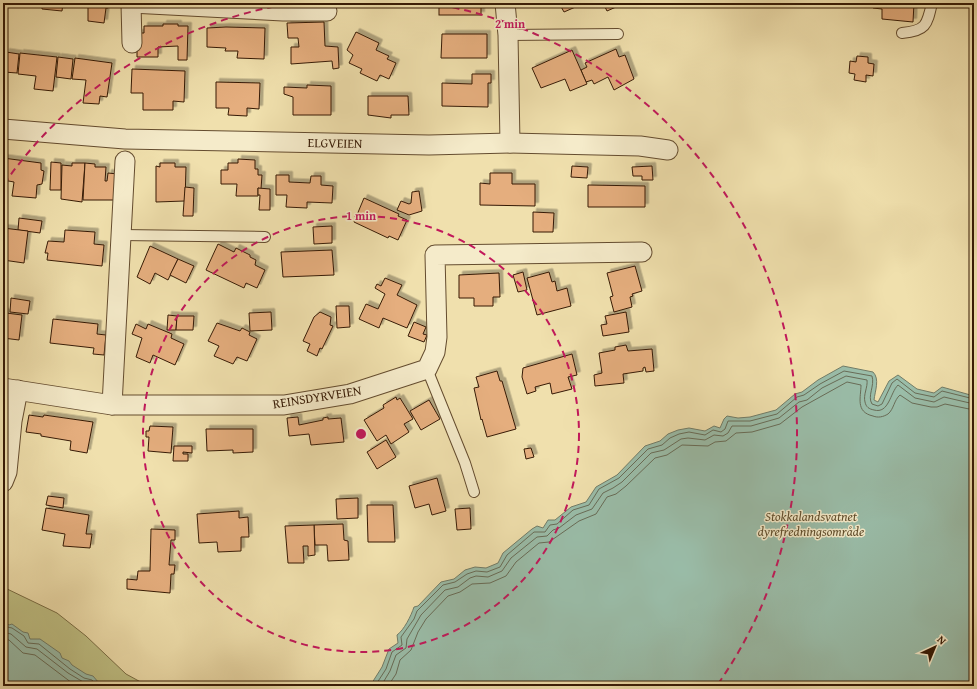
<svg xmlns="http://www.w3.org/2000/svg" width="977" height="689" font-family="'Gentium Book Plus',serif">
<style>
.green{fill:#c0c185;stroke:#7b6e45}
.water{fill:#9abda9;stroke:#727c67}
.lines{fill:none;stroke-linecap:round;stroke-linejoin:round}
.shore{stroke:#686c57;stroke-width:1}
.building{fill:#e5ae7e;stroke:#361a05;filter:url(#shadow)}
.service-casing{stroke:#644c2f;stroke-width:12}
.minor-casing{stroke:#644c2f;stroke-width:21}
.service{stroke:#f5ebca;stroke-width:10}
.minor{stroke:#f5ebca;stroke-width:19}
.ring{fill:none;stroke:#c2185b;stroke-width:2;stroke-dasharray:7 5}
.labels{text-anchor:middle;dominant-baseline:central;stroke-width:3;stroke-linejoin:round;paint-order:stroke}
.street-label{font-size:13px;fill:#361a05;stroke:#f5ebca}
.park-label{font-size:13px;font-style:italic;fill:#5f4c2b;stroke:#f5ebca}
.centre{fill:#c2185b;stroke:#f5ebca;stroke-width:2}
.ring-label{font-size:12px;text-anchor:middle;font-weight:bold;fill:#c2185b;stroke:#f5ebca;stroke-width:3;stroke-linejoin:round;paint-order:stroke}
</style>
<defs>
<filter id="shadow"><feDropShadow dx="3.5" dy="-3.5" stdDeviation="0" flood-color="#0004"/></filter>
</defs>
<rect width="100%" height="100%" fill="#f0e0ad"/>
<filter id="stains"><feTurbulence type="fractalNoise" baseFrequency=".005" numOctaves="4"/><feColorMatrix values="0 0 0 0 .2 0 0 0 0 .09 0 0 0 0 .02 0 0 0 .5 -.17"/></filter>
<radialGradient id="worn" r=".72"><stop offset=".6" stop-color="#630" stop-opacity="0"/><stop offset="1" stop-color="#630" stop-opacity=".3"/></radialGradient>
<polygon class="green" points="3,587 57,613 86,636 126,674 148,686 3,686"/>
<g class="water">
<path d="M843,366L873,372C880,379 875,391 874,400L878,402L889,381L898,375L917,389L934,393L942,387L974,396V686H370L382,667L389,649L398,643L397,635C404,630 411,616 414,607L418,606L441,582L454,579L465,570L475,567L486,568L498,563L503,553L532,529L537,526L543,528L548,520H555L571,507L586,502L596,487L617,475L645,446L660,441L668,434L678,430L689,428L705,431L714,426L720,428L724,419L727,416L738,418L750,417L776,410L795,394L802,392L818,380Z"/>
<polygon points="3,621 9,625 12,624 23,632 28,633 30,639 40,639 60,653 62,658 69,661 72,665 86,674 93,676 99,683 107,686 3,686"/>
</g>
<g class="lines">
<g class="shore">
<polyline points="3,626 12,628 24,636 28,643 39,644 70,669 84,678 92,680 96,686"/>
<polyline points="3,632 11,634 26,647 37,649 68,673 90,686"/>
<polyline points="3,638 9,640 23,653 35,655 76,686"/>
<path d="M375,686L386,669L392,652L402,645L401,637L414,619L417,611L443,585L455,582L467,574L476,571L487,572L500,567L507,555L534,532H545L550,525L557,524L573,510L589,505L599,489L619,478L648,449L662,445L670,438L679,434L689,432L705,435L713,430L721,432L725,429L728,421H750L777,414L797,397L804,395L820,384L844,371L872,376C875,386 867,396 872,404L878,406L882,404L892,383L897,379L915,393L934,397L942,391L974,399"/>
<path d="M381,686L390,671L396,655L406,648L407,639L421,615L445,590L458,587L470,578L476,576L488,577L502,571L511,558L537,537L547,536L553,530L559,528L576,515L592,509L603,493L613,488L622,482L651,453L664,450L681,439L688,438L705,440L714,435L723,436L728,433L732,426H751L779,418L799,402L807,400L822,388L846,376L867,380C868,387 863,395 865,402C866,407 869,409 874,410C889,414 890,393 898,385L915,398L934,402L944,397L974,404"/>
<path d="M388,686L396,674L400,660L411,650L418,632L426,619L448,596L460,592L472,584L490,583L506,576L516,562L539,543L549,542L579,521L596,514L607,497L616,494L626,486L655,458L667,455L682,445L708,446L715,442L726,441L736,433L752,432L780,424L802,407L847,382L861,385C861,397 855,412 873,416C878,418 883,417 888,414C894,409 894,400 900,395L912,403L931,407H937L945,404L974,410"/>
</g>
</g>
<g class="building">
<polygon points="42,3 63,3 62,11 42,9"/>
<polygon points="73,3 108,3 108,8 106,8 104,23 88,21 88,6 73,4"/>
<rect x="439" y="3" width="42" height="12"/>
<polygon points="559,3 579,3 580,5 564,12"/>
<polygon points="603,3 625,3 607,11"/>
<polygon points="874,3 914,3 913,22 882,19 882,9 873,8"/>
<polygon points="324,22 325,46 338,47 339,68 333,69 332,61 291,64 291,47 299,47 298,38 288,38 287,23"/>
<polygon points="163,24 178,24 178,26 188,26 187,60 178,60 178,46 158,47 158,57 137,57 137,33 144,33 144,26 163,26"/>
<polygon points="226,27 265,28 264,59 237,58 238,51 225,51 226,48 207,47 207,28"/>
<polygon points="356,32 379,43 376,50 389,56 387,59 396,63 389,79 380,75 377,81 360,73 362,69 349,63 353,55 347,50"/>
<polygon points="442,34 487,34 487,58 441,58"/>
<polygon points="616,49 619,57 625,55 634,79 614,90 608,77 594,84 592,80 586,82 581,70 587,67 585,63"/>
<polygon points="572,50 587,84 570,91 565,79 541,88 532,68"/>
<polygon points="6,52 19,54 17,73 4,72"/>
<polygon points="20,53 57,57 53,91 34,89 36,76 18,74"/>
<polygon points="857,56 868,57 868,63 874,64 873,76 866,75 866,82 854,80 855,74 849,73 850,61 856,62"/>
<polygon points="58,57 73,59 71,79 56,77"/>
<polygon points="75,58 112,63 107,97 100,96 99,104 83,103 86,80 72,79"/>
<polygon points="132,69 185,71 184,102 173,101 173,110 143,110 143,93 131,93"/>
<polygon points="472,74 491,74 491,83 488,83 488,107 442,106 442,83 472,84"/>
<polygon points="216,82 260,83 259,109 247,108 247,116 228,115 229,108 216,108"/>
<polygon points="307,85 331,86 331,115 293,115 293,97 284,94 284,87 307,88"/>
<polygon points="368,96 408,96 409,115 391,115 391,118 368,115"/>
<polygon points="3,158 41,163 41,170 44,171 42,184 37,185 36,198 12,196 14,182 3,180"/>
<polygon points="238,159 255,160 255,169 258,169 258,175 262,175 261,189 258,188 258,196 236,196 237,184 221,184 221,170 228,170 228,163 238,163"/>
<polygon points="51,162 61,163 61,190 50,190"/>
<polygon points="72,163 85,163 82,202 61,199 62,165 72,166"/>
<polygon points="85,163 95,164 95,167 106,167 105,181 107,181 108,173 118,174 116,200 83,200"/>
<polygon points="160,163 175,163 175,167 186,167 185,201 156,202 156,166 160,167"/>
<polygon points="572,166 588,167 587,178 571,177"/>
<polygon points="652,166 653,180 642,180 642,176 633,176 632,167"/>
<polygon points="490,173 512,173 512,184 535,184 535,206 480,205 480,183 490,184"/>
<polygon points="276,175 289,175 289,182 310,183 311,176 321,176 321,185 333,186 332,203 307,202 307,208 286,207 287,195 276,195"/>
<polygon points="588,185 645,186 645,207 588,207"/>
<polygon points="185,187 194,188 193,216 183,216"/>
<polygon points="258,188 270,189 270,210 259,210 260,195 258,195"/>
<polygon points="419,191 422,211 409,215 397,210 401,201 409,204 411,203 412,192"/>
<polygon points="364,198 399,214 398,216 407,220 398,240 389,236 388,238 354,222"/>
<polygon points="533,212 554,213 553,232 533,232"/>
<polygon points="19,218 42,221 40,233 18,230"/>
<polygon points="332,226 332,243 314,244 313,227"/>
<polygon points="3,228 28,231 24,263 3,260"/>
<polygon points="65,230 95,232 94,244 104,245 102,266 47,260 48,253 45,253 48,241 64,242"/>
<polygon points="218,244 234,252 236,248 250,255 250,257 256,260 255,265 265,270 257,288 246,283 244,288 206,270"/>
<polygon points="150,246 178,259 168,280 155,273 150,284 137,277"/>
<polygon points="332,250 334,275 283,277 281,252"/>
<polygon points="178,259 194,266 186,283 170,275"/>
<polygon points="635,266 642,291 632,294 633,296 630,297 632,307 614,312 610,297 613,296 607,273"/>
<polygon points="523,272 527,290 518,292 513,275"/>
<polygon points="549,272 552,282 555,281 557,291 567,288 571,306 537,315 527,278"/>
<polygon points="499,273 500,297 493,297 493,306 474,306 474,298 459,298 459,275"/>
<polygon points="385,278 402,285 397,295 417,305 407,328 383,318 379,328 359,319 366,304 378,309 385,294 375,288 377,284 381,286"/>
<polygon points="11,298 30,301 28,314 10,312"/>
<polygon points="336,306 349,306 350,327 337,328"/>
<polygon points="3,310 6,313 22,315 19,340 3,338"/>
<polygon points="271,312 272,330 250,331 249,313"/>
<polygon points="320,312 331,317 330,325 333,326 322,349 320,348 317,356 307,351 310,344 303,341 314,317"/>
<polygon points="626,312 629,332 603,336 601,325 607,324 605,316"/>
<polygon points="168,315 177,316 176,330 167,330"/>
<polygon points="177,316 194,316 193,330 176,330"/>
<polygon points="53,319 98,324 97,334 106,335 104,355 93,354 94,348 50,343"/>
<polygon points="414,322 426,327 423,334 427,335 424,342 408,336"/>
<polygon points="217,323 240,331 242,328 250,332 249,335 257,339 247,361 237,357 233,364 214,356 219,346 208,341"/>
<polygon points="136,324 146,329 148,324 172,334 171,338 184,344 175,365 153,355 150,363 136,357 142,338 132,334"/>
<polygon points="626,345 628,351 652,349 654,371 646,372 645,367 643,368 643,371 623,374 624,383 595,386 594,375 602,373 599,353 615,350 615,347"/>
<polygon points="572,354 577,375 568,377 572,389 552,394 550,383 535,387 536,391 527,394 522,377 523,368"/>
<polygon points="497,371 500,381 502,381 516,429 487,437 482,419 481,420 474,388 479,387 476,377"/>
<polygon points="396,397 397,400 400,398 413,419 404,424 409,432 391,444 386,435 377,441 364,420 384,408 383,405"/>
<polygon points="429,400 440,419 421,430 410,411"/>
<polygon points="29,415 43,417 44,415 93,422 87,453 70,450 71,441 41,436 41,434 26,432"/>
<polygon points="298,417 299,425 323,420 323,418 328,417 328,419 341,418 344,442 311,445 309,434 289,436 287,418"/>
<polygon points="150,426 173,427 171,453 148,451 149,437 146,437 146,431 149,431"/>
<polygon points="206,429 253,429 253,452 233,453 233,450 207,451"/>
<polygon points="386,440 396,457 377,469 367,452"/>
<polygon points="174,446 192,446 192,453 183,452 183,454 188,454 188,461 173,461"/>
<polygon points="531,448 534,457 526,459 524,449"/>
<polygon points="437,478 446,511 432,515 429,504 415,508 409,486"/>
<polygon points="48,496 64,498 63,508 46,505"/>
<polygon points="358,498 358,518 337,519 336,499"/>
<polygon points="367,505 393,505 395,542 368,542"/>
<polygon points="46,508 89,515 86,534 92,534 90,548 63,546 65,534 42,530"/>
<polygon points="470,508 471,529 457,530 455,509"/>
<polygon points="239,511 239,518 248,517 249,537 241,537 241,551 218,552 217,542 199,543 197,514"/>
<polygon points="343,524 344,540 348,541 349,560 328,561 327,545 315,545 314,525"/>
<polygon points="314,525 315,555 308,556 308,546 303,546 304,563 288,563 285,526"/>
<polygon points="151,529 175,530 175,540 171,540 169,565 175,565 174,574 171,574 170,593 127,589 127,579 137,580 138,571 150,571"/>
</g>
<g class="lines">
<g class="service-casing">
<g id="service">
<path d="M902,33C926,31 927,25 932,3"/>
<polyline points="508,35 618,34"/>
<polyline points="122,235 265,237"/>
<polyline points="427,369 465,463 474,492"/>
</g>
</g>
<g class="minor-casing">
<g id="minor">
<polyline points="131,3 283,11 327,11"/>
<polyline points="505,3 508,35 510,143"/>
<polyline points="131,4 132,43"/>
<polyline points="3,129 125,139 429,145 510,143 640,146 668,150"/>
<polyline points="3,388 112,405 284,405 350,394 427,369 435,352 437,337 435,255 642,252"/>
<polyline points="112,405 125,161"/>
<polyline points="3,482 7,472 12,421 18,390"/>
</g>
</g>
<use href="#service" class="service"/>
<use href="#minor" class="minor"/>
</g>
<g class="ring">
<circle cx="361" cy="434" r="218"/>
<path d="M4 184A436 436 0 0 1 293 3M429 3A436 436 0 0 1 718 684"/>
</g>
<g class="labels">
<g class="street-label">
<text transform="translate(335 143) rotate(1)">ELGVEIEN</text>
<text transform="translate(317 397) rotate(-9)">REINSDYRVEIEN</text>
</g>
<g class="park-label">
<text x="811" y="516">Stokkalandsvatnet<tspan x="811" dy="15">dyrefredningsområde</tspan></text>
</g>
</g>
<circle cx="361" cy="434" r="6" class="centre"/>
<g class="ring-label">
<text x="510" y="28">2 min</text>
<text x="361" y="220">1 min</text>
</g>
<rect width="977" height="689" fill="none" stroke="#f0e0ad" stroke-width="16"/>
<rect x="4" y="4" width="969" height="681" fill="none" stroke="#361a05" stroke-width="2"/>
<rect x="8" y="8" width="961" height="673" fill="none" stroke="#361a05"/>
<g transform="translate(935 647) rotate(44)" stroke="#f5ebca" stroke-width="3" paint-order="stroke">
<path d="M0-3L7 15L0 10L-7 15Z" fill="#361a05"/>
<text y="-6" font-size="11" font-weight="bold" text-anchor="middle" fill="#361a05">N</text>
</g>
<rect width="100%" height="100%" filter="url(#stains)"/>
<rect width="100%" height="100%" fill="url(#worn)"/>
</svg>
